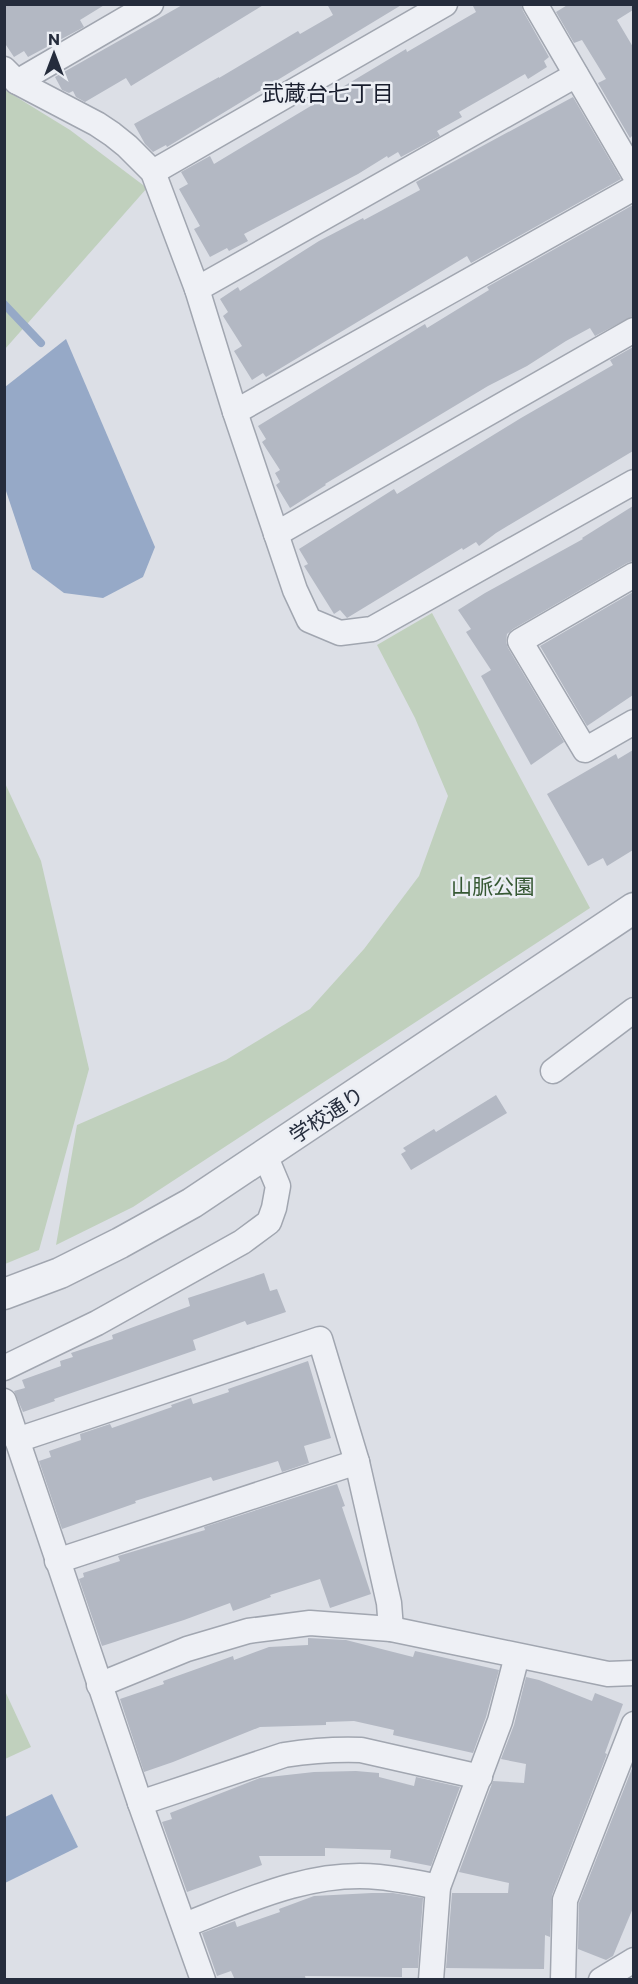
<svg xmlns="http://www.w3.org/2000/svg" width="638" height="1984" font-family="Commissioner,'Noto Sans JP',sans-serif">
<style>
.green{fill:#c0d0bd}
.water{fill:#96a9c7}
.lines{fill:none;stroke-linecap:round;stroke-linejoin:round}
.stream{stroke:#96a9c7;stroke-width:8}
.building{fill:#b3b8c3}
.minor-casing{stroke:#a1a6b0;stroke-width:27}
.tertiary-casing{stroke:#a1a6b0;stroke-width:33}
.minor{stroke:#eef0f5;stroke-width:24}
.tertiary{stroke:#eef0f5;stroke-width:30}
.labels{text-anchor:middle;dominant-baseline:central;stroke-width:5;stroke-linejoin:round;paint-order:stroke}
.park-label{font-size:21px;fill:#365833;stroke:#ebeef4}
.street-label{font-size:21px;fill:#252c3c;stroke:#ebeef4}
.neighbourhood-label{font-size:22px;fill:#181d2d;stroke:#ebeef4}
</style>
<rect width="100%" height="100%" fill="#dcdfe6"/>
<g class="green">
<polygon points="5,90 70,130 147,188 5,349"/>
<polygon points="432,613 590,908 133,1207 56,1245 77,1125 226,1060 310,1009 364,949 419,876 448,796 415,718 377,645"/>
<polygon points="4,781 41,861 89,1069 39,1250 5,1264"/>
<polygon points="5,1691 31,1747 5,1759 4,1759"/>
</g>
<g class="water">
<polygon points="66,339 155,547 143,577 103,598 64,593 32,569 5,488 5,387"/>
<polygon points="52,1794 78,1847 5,1883 5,1817"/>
</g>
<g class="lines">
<polyline class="stream" points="4,304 41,343"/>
</g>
<g class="building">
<polygon points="4,4 106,4 80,20 84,27 28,57 24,51 14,57 4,42"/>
<polygon points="184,4 265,4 131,86 126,78 85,102 76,97 73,91 69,93 62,90 55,77"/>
<polygon points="327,4 403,4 167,147 166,145 153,152 145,144 134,124 219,77 219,78 298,31 300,34 333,15"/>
<polygon points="472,4 521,4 523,11 549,57 544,61 547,67 528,79 525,74 459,112 462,117 437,131 440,136 401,157 398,152 388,158 387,156 358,174 244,234 248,241 229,251 227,248 210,257 194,229 200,226 179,189 188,184 181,172 210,156 214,164 406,49 407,52 476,12"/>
<polygon points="569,4 633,4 633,10 617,20 633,47 633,135 630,138 598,83 606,79 582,40 574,43 556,12"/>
<polygon points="573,97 621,179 471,263 467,256 266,377 263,373 252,380 234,351 242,346 223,316 228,312 220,299 238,287 240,291 319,241 363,218 364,220 420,190 416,182"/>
<polygon points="633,205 633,316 595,336 590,328 566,341 527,366 488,386 325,484 326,485 290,508 276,485 280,482 275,473 280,470 262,442 266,439 258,426 425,324 427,328 489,290 487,287"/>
<polygon points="633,347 633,451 496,533 479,546 476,542 463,550 462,548 347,618 340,610 334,614 304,566 308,564 299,549 394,489 397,494 521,418 613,365 610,360"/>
<polygon points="633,506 633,561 627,563 513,629 507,634 506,642 508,648 564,742 531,765 481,676 491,670 466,632 471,629 458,610 485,593 583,539 582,538"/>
<polygon points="633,592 633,695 587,726 540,646"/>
<polygon points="633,750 633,850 607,866 603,858 588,866 547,794 616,754 618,759"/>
<polygon points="496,1095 507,1113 411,1170 401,1154 406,1151 403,1148 434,1129 436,1132"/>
<polygon points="264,1273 270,1291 277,1289 286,1312 247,1325 245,1321 193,1340 196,1350 54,1399 55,1401 23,1412 14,1391 25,1388 22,1380 61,1366 60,1361 73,1357 71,1353 113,1339 112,1335 190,1306 188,1298"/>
<polygon points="308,1361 331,1438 304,1446 309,1463 282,1472 278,1461 213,1481 211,1477 135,1501 136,1503 62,1529 39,1461 51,1457 49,1451 81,1440 80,1434 110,1424 112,1428 172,1407 171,1405 191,1398 193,1404 229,1392 228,1389"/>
<polygon points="337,1484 345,1506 342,1507 371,1594 330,1608 320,1579 270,1595 271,1597 233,1611 230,1603 184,1620 102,1646 79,1579 84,1577 83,1573 120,1561 118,1556 205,1530 204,1527"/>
<polygon points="308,1638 346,1640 413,1657 415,1651 499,1670 486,1717 473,1753 393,1735 394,1730 354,1721 326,1722 326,1725 260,1727 173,1762 144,1772 120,1699 164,1684 163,1681 233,1656 234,1660 269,1647 308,1645"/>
<polygon points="526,1677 539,1680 592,1701 595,1693 623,1704 605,1753 607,1754 552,1895 550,1937 545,1935 544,1969 446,1968 452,1893 508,1893 509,1883 459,1872 493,1781 524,1783 526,1764 501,1759 514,1725"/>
<polygon points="633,1766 633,1908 613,1956 606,1960 578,1949 579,1903"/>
<polygon points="356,1771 379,1773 379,1777 414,1786 416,1777 460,1787 431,1866 390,1858 391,1850 325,1848 325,1856 259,1856 262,1865 187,1892 162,1822 172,1819 170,1813 260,1778 314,1772"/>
<polygon points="372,1893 393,1893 423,1898 418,1968 402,1968 402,1977 305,1976 306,1980 235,1980 231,1971 217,1976 202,1933 235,1921 237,1927 280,1912 279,1909 314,1896"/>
</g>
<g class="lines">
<g class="minor-casing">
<g id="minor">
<polyline points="535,4 634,174"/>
<polyline points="4,69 17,82 97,124 112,134 127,146 153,172 197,289 235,412 295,590 309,620 340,633 372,629 634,482"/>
<polyline points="17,82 151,4"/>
<polyline points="153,172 445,4"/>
<polyline points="197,289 576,75"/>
<polyline points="235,412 634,188"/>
<polyline points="276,534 634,330"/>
<polyline points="634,575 520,641 585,750 634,722"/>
<polyline points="553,1071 634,1010"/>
<polyline points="4,1368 97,1323 242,1242 269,1222 274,1208 278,1186 265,1155"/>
<polyline points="4,1401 140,1803 203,1980"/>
<polyline points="17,1440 320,1339 357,1462 389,1603 391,1629"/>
<polyline points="57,1561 357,1462"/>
<polyline points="99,1685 187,1649 248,1631 310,1623 391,1629 608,1674 634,1673"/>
<path d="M140,1803L284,1755C310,1751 335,1749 361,1750L480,1777"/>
<path d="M185,1925C246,1901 311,1870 379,1877C399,1879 419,1883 438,1887"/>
<polyline points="431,1980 438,1887 500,1721 517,1656"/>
<polyline points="563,1980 565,1900 634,1724"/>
<polyline points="601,1980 634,1960"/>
</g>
</g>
<g class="tertiary-casing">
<polyline id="tertiary" points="4,1294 60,1273 120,1243 192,1203 634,908"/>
</g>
<use href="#minor" class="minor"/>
<use href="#tertiary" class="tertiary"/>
</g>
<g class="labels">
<g class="park-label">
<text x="493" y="885">山脈公園</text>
</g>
<g class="street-label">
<text transform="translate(326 1114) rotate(-33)">学校通り</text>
</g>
<g class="neighbourhood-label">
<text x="328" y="92">武蔵台七丁目</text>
</g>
</g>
<rect width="638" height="1984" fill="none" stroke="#252c3c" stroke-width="12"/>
<g transform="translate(54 54)" stroke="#ebeef4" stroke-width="4.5" paint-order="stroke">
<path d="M0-4.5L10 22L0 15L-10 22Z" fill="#252c3c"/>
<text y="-9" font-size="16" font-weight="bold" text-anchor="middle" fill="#252c3c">N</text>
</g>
</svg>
